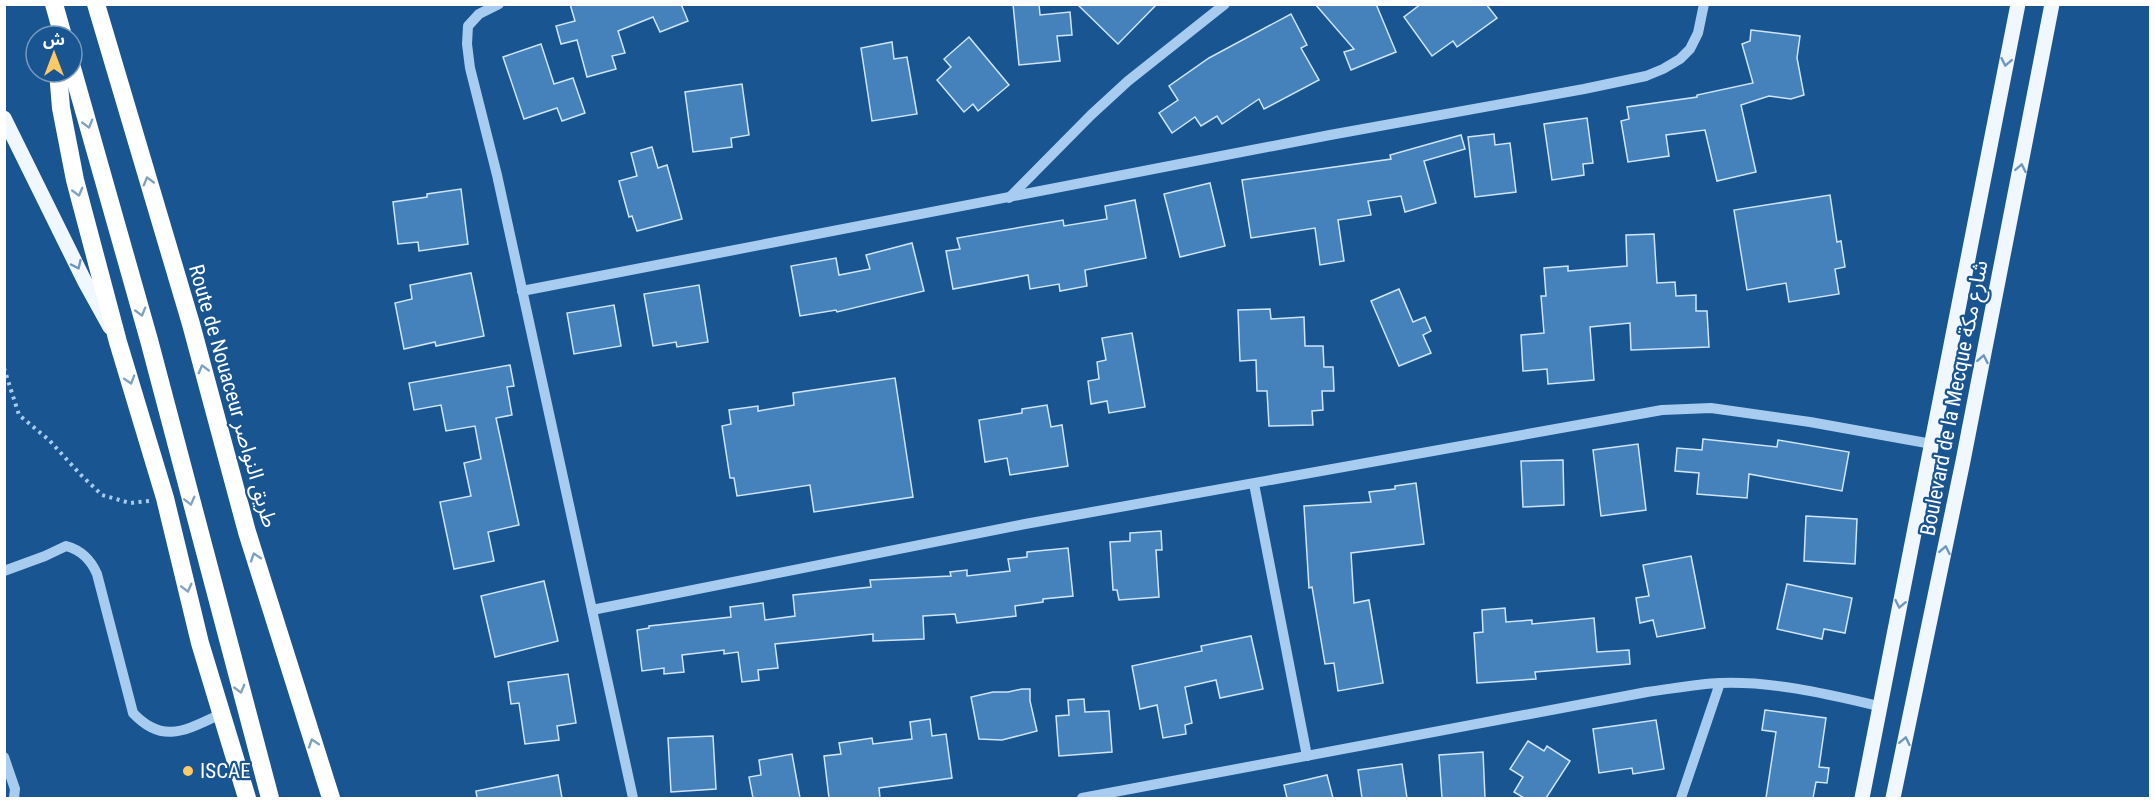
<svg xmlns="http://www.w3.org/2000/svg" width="2155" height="803" font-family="'Roboto Condensed','Noto Sans Arabic',sans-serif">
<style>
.building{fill:#4581ba;stroke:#cee5fb;stroke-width:1.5}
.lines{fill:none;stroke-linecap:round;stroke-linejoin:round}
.path{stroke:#a7ccef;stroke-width:4;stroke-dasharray:3 4.5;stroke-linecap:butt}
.minor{stroke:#a7ccef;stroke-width:10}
.major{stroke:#f0f7ff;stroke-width:15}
.highway{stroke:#fff;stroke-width:18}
.oneway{stroke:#6f96bd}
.oneway2{stroke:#80a2c2}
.poi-dot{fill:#ffc966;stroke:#195591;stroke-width:2}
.labels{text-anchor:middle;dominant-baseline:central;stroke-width:4.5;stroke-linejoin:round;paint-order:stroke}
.street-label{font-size:21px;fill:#fff;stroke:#195591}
.poi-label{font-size:21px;fill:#fff;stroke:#195591;text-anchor:start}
</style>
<rect width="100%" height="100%" fill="#195591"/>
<g class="building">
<polygon points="570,4 681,4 688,21 660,32 653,17 618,31 625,53 612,56 616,69 587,77 577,40 561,44 556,26 575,21"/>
<polygon points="1013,4 1039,4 1040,15 1070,12 1072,35 1057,36 1060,61 1019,65"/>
<polygon points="1077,4 1157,4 1118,44"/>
<polygon points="1315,4 1376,4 1396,52 1351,70 1344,52 1354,49"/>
<polygon points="1421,4 1486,4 1497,18 1457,47 1453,41 1432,56 1404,17"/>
<polygon points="1291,14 1307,45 1301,48 1319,80 1264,109 1259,99 1222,124 1217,116 1201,126 1195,117 1172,133 1159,113 1178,100 1169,86 1209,58"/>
<polygon points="1751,30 1800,36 1797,58 1804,95 1791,99 1769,96 1741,105 1756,172 1717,181 1705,130 1666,135 1669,156 1628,162 1621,121 1629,119 1627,107 1697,97 1697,95 1753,83 1742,44 1750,41"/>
<polygon points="969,37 1009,85 978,111 973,104 964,112 937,80 951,67 944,59"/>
<polygon points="892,42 894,59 907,57 917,114 872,121 861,48"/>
<polygon points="541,44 554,84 573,78 585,113 562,121 557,108 524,119 503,57"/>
<polygon points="742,84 749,135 731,138 732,147 693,152 685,92"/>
<polygon points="1587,118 1593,163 1583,164 1584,175 1552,180 1544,124"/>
<polygon points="1494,134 1495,145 1510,143 1516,192 1475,197 1468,137"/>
<polygon points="1461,135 1465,149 1424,161 1436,203 1405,212 1401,196 1368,201 1371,215 1338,220 1344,261 1320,265 1315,228 1251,238 1242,180 1391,159 1390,155"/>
<polygon points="652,147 658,168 667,165 682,219 637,231 632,216 629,217 619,181 637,176 631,153"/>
<polygon points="1210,183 1225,246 1180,257 1164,194"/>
<polygon points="461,189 468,244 419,251 418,242 398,244 393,202 427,197 427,194"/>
<polygon points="1830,195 1837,242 1841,241 1845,267 1835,269 1839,294 1789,302 1786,283 1747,290 1734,210"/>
<polygon points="1135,200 1146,258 1085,270 1087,286 1060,291 1059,284 1030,289 1028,275 953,289 946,251 960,249 957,238 1063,220 1064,226 1107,219 1105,206"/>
<polygon points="1654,234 1657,283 1675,282 1676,296 1696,295 1696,311 1707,311 1709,347 1631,350 1630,323 1590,327 1594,380 1548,384 1547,369 1523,371 1521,335 1544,333 1541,296 1546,296 1544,268 1568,266 1568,271 1627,266 1626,235"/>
<polygon points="912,243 924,291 837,312 836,310 800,316 791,266 836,258 839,275 870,269 866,255"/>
<polygon points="471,273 484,336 436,346 435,342 404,349 395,303 412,299 410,285"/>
<polygon points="699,285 708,342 677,347 676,342 653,346 644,294"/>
<polygon points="1399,289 1413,322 1425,317 1431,331 1423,335 1431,353 1399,366 1371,301"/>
<polygon points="614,305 621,346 574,354 567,313"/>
<polygon points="1270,309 1271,319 1304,317 1305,346 1323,346 1324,367 1333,367 1334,391 1322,391 1323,410 1312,411 1313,425 1269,426 1267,391 1257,391 1256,360 1240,361 1238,310"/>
<polygon points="1132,333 1145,407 1109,413 1107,401 1091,404 1088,381 1099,379 1097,362 1106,360 1102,338"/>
<polygon points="510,365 514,386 507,387 512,415 496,418 519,525 488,532 494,561 454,569 440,502 471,496 464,463 481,459 475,426 446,431 441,405 414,410 409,383"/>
<polygon points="895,378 913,497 814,512 810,485 737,496 734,478 730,478 722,426 731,424 729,410 758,406 758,411 794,405 793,393"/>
<polygon points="1047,405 1051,427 1062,425 1068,466 1010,475 1007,458 985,462 979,420 1022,413 1022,409"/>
<polygon points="1703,439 1777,447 1778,440 1849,452 1842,491 1749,474 1747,498 1697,494 1699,473 1675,471 1677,448 1702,450"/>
<polygon points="1638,444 1646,510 1601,516 1593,450"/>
<polygon points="1563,460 1564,505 1523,507 1521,461"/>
<polygon points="1416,483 1424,544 1351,553 1354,603 1369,600 1383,683 1338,691 1334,663 1325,664 1312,587 1309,588 1304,506 1371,502 1369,492 1395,489 1395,486"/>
<polygon points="1806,516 1857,519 1855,564 1804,561"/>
<polygon points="1161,531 1162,550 1156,550 1159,597 1119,600 1117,590 1113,590 1110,542 1130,541 1130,533"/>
<polygon points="1068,548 1073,596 1043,599 1043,602 1015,606 1016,616 957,623 955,614 923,616 924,639 873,641 873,634 775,644 778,668 758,670 759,680 742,682 738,652 724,654 724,650 682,655 684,672 664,674 664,668 642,671 637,630 649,628 649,626 731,617 730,607 763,603 765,620 795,616 793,595 871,587 870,580 951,576 950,572 967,570 967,576 1010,571 1008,559 1027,557 1027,552"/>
<polygon points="1691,556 1705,628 1657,637 1653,620 1640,623 1636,598 1649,596 1643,565"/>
<polygon points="544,581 558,641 495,657 481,596"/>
<polygon points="1787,584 1852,598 1845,633 1824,629 1822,639 1777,629"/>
<polygon points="1505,608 1506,622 1532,620 1532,624 1594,618 1597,652 1629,650 1630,664 1535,672 1536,679 1477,683 1474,633 1483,632 1482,610"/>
<polygon points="1251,636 1263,689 1220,698 1216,680 1185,687 1192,723 1185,725 1186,734 1163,738 1157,705 1140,709 1132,666 1202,651 1201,646"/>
<polygon points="568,674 576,723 557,726 559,740 525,744 519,703 511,704 508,682"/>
<polygon points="1022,689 1030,689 1030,701 1037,731 1002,740 979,739 971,697 993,692 1008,692"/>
<polygon points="1084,699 1085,712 1109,711 1112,752 1059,756 1056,716 1069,715 1068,700"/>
<polygon points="1765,710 1826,718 1819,767 1829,768 1827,783 1816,782 1813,798 1766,798 1776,732 1762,730"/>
<polygon points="930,719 932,736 946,734 952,778 879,788 880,798 829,798 824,756 841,754 839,743 872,738 873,744 912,739 910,722"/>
<polygon points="1656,720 1664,769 1633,774 1632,768 1599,773 1593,729"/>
<polygon points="713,736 716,789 671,792 668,738"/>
<polygon points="1528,741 1544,751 1547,746 1570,761 1546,798 1524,798 1514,792 1523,777 1510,769"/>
<polygon points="1483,752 1485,798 1442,798 1439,755"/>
<polygon points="792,754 800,798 753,798 749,777 761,775 759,760"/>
<polygon points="1402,764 1407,798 1362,798 1358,770"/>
<polygon points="558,775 562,798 477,798 476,791"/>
<polygon points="1327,775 1333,798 1287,798 1284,785"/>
</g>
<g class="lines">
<polyline class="path" points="4,368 19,415 49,440 81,475 102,495 130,503 149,501"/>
<g class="minor">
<polyline points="499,4 479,14 468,26 467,44 470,68 497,175 633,798"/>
<polyline points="1009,198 1091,115 1128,81 1225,4"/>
<polyline points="522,291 1330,135 1584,89 1646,76 1663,69 1680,59 1690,49 1698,33 1704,4"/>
<polyline points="1254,484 1307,756"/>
<path d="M4,571L45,556L66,546C81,550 91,560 97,574L133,713C163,745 186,730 221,714"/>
<polyline points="592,610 1025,524 1662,410 1711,408 1810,422 1932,444"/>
<polyline points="4,757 15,789 14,798"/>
<path d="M1082,798L1647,692C1671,689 1696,684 1720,683C1774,681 1827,694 1879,706"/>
<polyline points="1681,798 1720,683"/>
</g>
<g class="major">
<polyline points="4,118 84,280 110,327"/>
<polyline points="1862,798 2018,4"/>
<polyline points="1893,798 1963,461 2052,4"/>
</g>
<g class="highway">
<polyline points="54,4 63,36"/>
<polyline points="96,4 191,324 247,532 331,798"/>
<polyline points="72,68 149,340 270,798"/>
<polyline points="58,72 61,108 75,180 118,342 165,498 200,643 247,798"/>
</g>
</g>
<defs><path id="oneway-chevron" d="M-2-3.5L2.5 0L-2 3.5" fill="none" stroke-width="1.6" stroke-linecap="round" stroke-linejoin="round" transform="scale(1.5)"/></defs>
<g class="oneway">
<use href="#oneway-chevron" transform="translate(2006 62) rotate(101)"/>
<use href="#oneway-chevron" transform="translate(2021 168) rotate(-79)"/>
<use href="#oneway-chevron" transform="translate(77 265) rotate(65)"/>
<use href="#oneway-chevron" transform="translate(1983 359) rotate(-79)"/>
<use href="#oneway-chevron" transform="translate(1945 550) rotate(-79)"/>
<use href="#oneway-chevron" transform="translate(1900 604) rotate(102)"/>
<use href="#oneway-chevron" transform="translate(1905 741) rotate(-78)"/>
</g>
<g class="oneway2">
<use href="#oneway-chevron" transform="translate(88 124) rotate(74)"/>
<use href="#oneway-chevron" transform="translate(148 181) rotate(-106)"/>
<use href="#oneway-chevron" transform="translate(78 192) rotate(75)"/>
<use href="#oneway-chevron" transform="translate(141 312) rotate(74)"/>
<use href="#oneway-chevron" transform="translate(203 369) rotate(-105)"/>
<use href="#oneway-chevron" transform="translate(130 380) rotate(73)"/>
<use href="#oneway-chevron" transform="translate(190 501) rotate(76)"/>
<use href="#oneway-chevron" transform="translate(255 557) rotate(-108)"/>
<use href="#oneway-chevron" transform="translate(187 588) rotate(76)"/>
<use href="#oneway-chevron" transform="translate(240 689) rotate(75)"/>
<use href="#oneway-chevron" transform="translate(313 743) rotate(-108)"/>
</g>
<circle class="poi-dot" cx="188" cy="771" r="6"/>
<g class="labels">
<g class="street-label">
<text transform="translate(233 396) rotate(74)">Route de Nouaceur طريق النواصر</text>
<text transform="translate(1954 398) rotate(-79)">Boulevard de la Mecque شارع مكة</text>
</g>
<g class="poi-label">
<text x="200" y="771">ISCAE</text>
</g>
</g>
<rect width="2155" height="803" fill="none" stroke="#ffffff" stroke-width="12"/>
<g transform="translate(54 54)"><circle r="28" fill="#195591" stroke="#7599bd" stroke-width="1.5"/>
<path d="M0-4.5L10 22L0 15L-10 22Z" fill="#ffc966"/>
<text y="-9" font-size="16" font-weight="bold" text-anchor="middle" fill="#ffffff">ش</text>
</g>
</svg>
